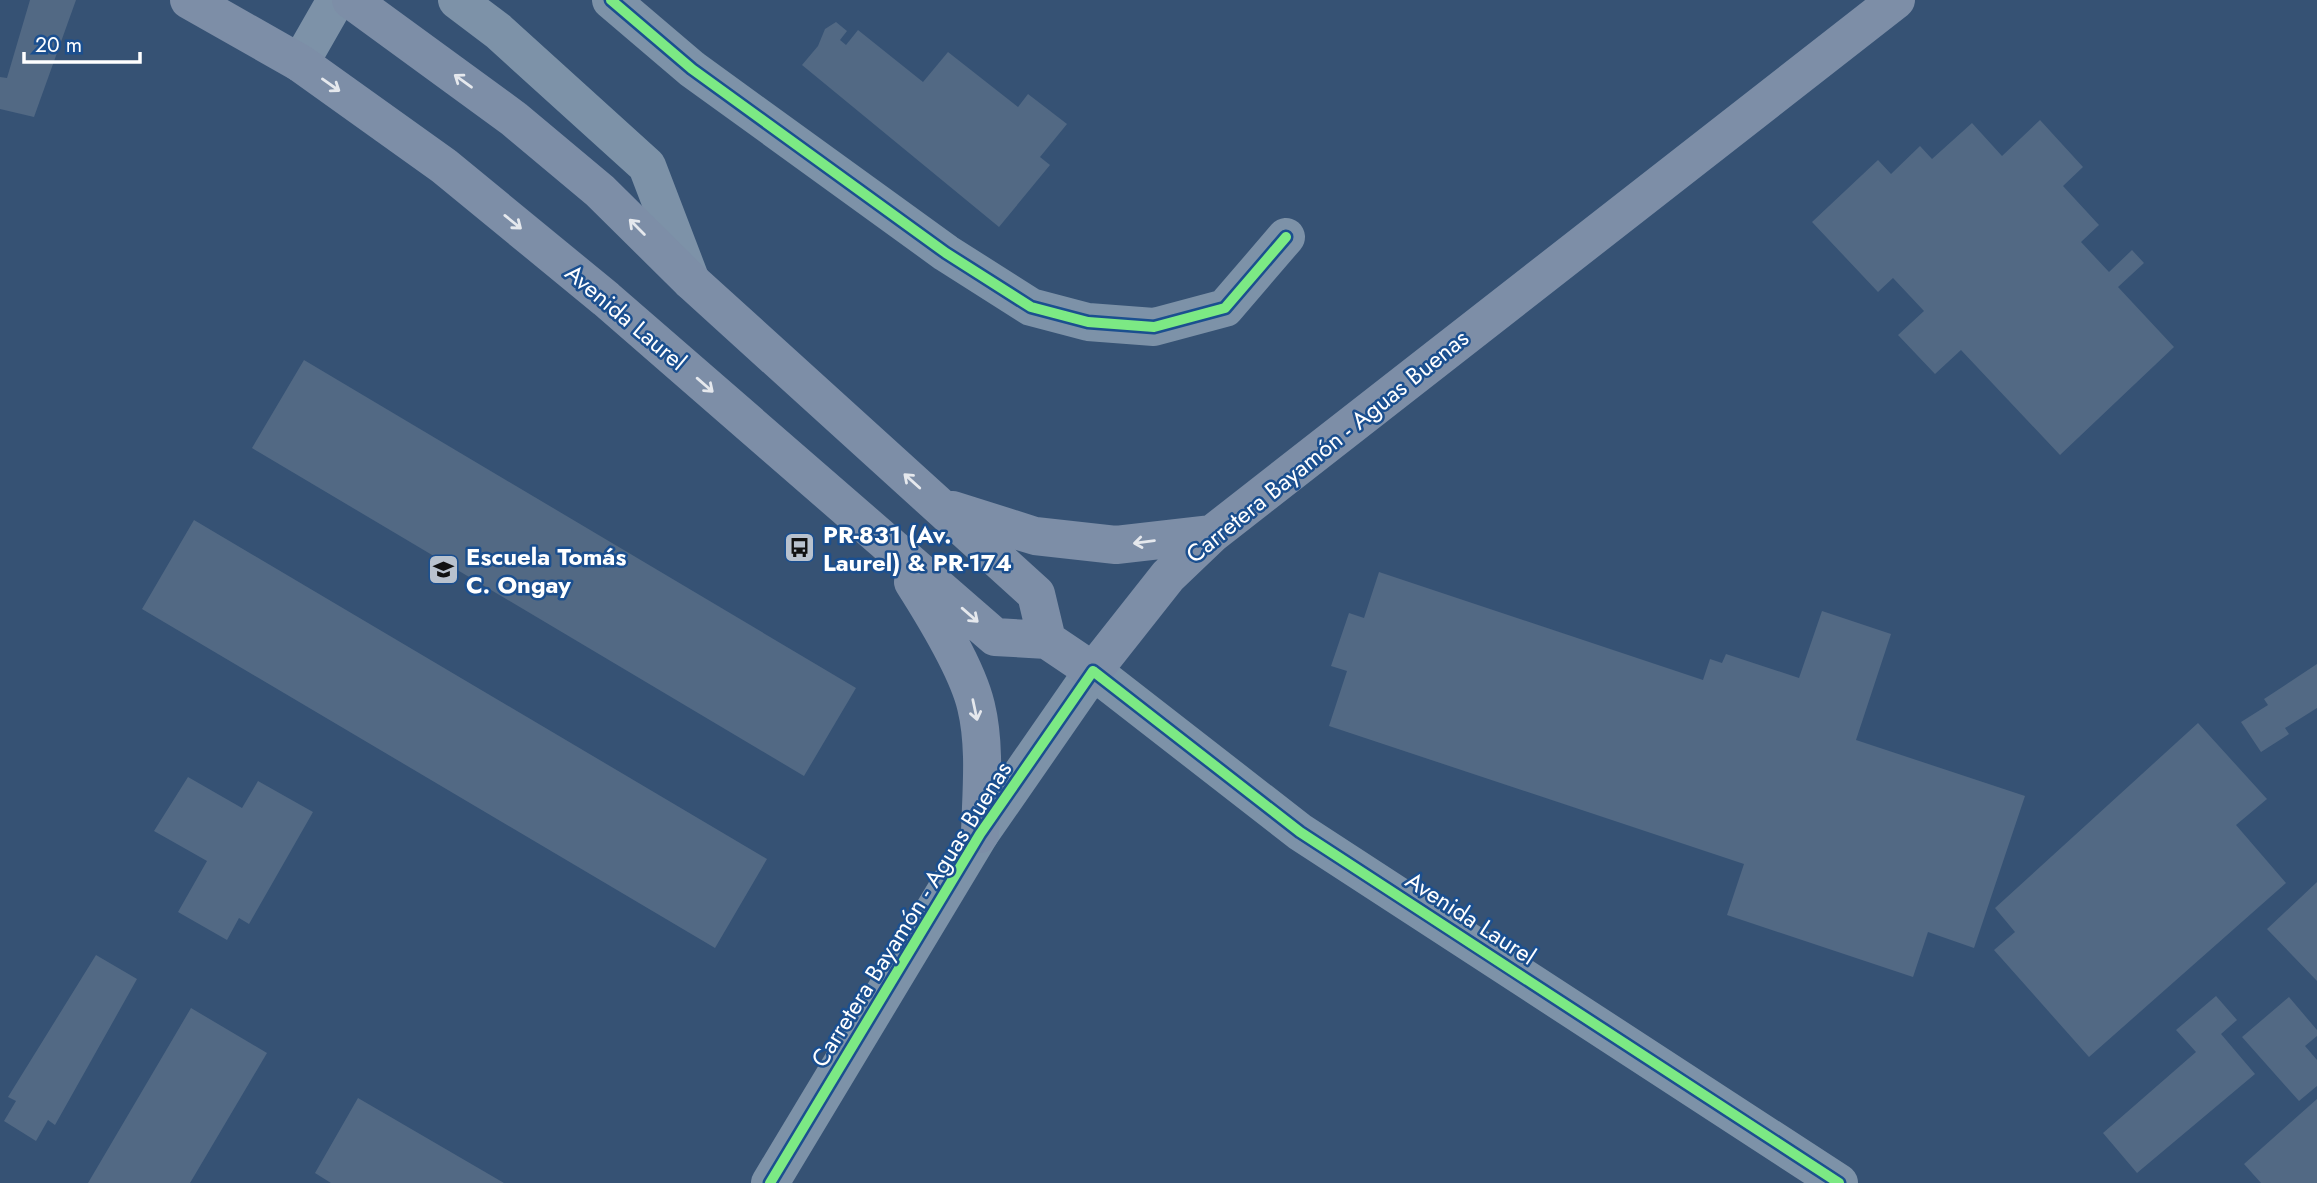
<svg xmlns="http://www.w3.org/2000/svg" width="2317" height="1183" viewBox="0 0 2317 1183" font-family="Jost,sans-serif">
	<rect width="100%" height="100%" fill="#365274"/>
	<path fill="#526984" d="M30,0h46l-42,117 -34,-8v-32l7,1z
		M836,22l11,9 -7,9 6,5 12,-15 65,52 25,-30 70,55 10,-13 39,30 -27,33 10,8 -51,62 -197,-162 16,-19 7,-17z
		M2040,120l43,47 -20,19 36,39 -18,17 28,30 23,-22 12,13 -26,24 56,60 -114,108 -99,-105 -26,24 -37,-39 26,-24 -31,-33 -15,14 -66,-70 66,-62 13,14 29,-28 12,13 40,-36 30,33z
		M304,360l552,328 -52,88 -552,-328z
		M194,520l573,339 -52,89 -573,-339z
		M1379,572l324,108 7,-21 12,4 4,-9 73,24 23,-67 69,23 -35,106 169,56 -51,152 -46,-16 -15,45 -186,-62 17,-51 -415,-138 18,-55 -16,-5 18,-53 15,5z
		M2317,664v44l-32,20 4,6 -28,18 -20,-30 27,-17 -4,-6z
		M2198,723l69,76 -31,26 50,58 -197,174 -95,-107 21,-18 -20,-24z
		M188,777l54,31 16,-27 55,31 -64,112 -10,-6 -12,22 -49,-28 29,-51 -53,-30z
		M2317,882v99l-50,-52z
		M96,955l41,24 -82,146 -7,-5 -12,21 -32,-20 12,-20 -8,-4z
		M2216,996l21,24 -16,14 34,40 -118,99 -34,-40 93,-81 -20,-22z
		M2289,997l28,33v6l-12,10 12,14v26l-18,15 -57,-64z
		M191,1008l76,45 -77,130h-102z
		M358,1098l146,85h-173l-16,-10z
		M2317,1099v84h-56l-17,-19z"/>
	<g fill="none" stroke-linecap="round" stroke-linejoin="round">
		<path stroke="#7d92a8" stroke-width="38" d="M457,0l41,31 149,135 44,115
			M611,0l81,69 254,184 85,54 57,15 66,5 71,-19 61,-71
			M300,63l36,-63
			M770,1183l210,-349 113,-163 207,161 539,351"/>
		<path stroke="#7d8ea7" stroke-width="38" d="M189,0l111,63 144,103 162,133 389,338 52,3 46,31 75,-95 44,-42 684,-534
			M351,0l163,119 86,72 91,90 345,313 11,46
			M953,510l82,26 81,9 96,-11
			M913,582c21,33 54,86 63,124 10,41 5,87 4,128"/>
		<defs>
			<path id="cycleway" d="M611,0l81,69 254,184 85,54 57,15 66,5 71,-19 61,-71
				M770,1183l210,-349 113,-163 207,161 539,351"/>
		</defs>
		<use href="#cycleway" stroke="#1b4f8f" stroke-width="15"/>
		<use href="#cycleway" stroke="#7ce984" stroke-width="10"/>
	</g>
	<defs><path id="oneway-shaft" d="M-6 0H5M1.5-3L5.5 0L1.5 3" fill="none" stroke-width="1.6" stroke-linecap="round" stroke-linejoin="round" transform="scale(1.75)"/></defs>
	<g stroke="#e5e8ed">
		<use href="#oneway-shaft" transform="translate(463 81) rotate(-144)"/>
		<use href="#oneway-shaft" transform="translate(331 85) rotate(35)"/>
		<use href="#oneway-shaft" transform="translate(513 222) rotate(39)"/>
		<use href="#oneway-shaft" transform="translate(637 227) rotate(-135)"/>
		<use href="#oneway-shaft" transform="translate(705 385) rotate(41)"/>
		<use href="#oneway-shaft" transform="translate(912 481) rotate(-138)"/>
		<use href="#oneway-shaft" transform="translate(1144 542) rotate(173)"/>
		<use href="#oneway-shaft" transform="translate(970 615) rotate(41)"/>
		<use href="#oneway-shaft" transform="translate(975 710) rotate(78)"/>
	</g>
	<defs>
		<symbol id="bus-square" viewBox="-11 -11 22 22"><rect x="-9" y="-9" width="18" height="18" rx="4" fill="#b9c2ce" stroke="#1b4f8f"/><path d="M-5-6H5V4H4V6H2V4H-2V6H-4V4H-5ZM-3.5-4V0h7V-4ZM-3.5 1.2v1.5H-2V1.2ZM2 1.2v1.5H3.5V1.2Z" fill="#111"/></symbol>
		<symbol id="school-square" viewBox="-11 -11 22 22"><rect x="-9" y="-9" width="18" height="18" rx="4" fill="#b9c2ce" stroke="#1b4f8f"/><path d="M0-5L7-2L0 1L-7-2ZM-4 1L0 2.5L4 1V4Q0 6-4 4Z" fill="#111"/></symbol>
	</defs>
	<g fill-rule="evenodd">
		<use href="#bus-square" x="782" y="530" width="35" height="35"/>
		<use href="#school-square" x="426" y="552" width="35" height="35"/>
	</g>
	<g text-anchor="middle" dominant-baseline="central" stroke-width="5" stroke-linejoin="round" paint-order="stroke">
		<g font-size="24" fill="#fff" stroke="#1b4f8f">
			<text transform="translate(626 317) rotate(40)">Avenida Laurel</text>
			<text transform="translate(1327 446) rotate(-39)">Carretera Bayamón - Aguas Buenas</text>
			<text transform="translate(911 914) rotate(-58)">Carretera Bayamón - Aguas Buenas</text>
			<text transform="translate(1471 918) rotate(33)">Avenida Laurel</text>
		</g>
		<g font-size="24" font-weight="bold" fill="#fff" stroke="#1b4f8f" text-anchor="start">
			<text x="823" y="534">PR-831 (Av.<tspan x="823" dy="28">Laurel) &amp; PR-174</tspan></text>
			<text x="466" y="556">Escuela Tomás<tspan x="466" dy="28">C. Ongay</tspan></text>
		</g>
	</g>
	<path d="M24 52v10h116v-10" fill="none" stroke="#ffffff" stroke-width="3.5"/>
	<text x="35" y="52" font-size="21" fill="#ffffff" stroke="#1b4f8f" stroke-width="5" paint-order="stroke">20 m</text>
</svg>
